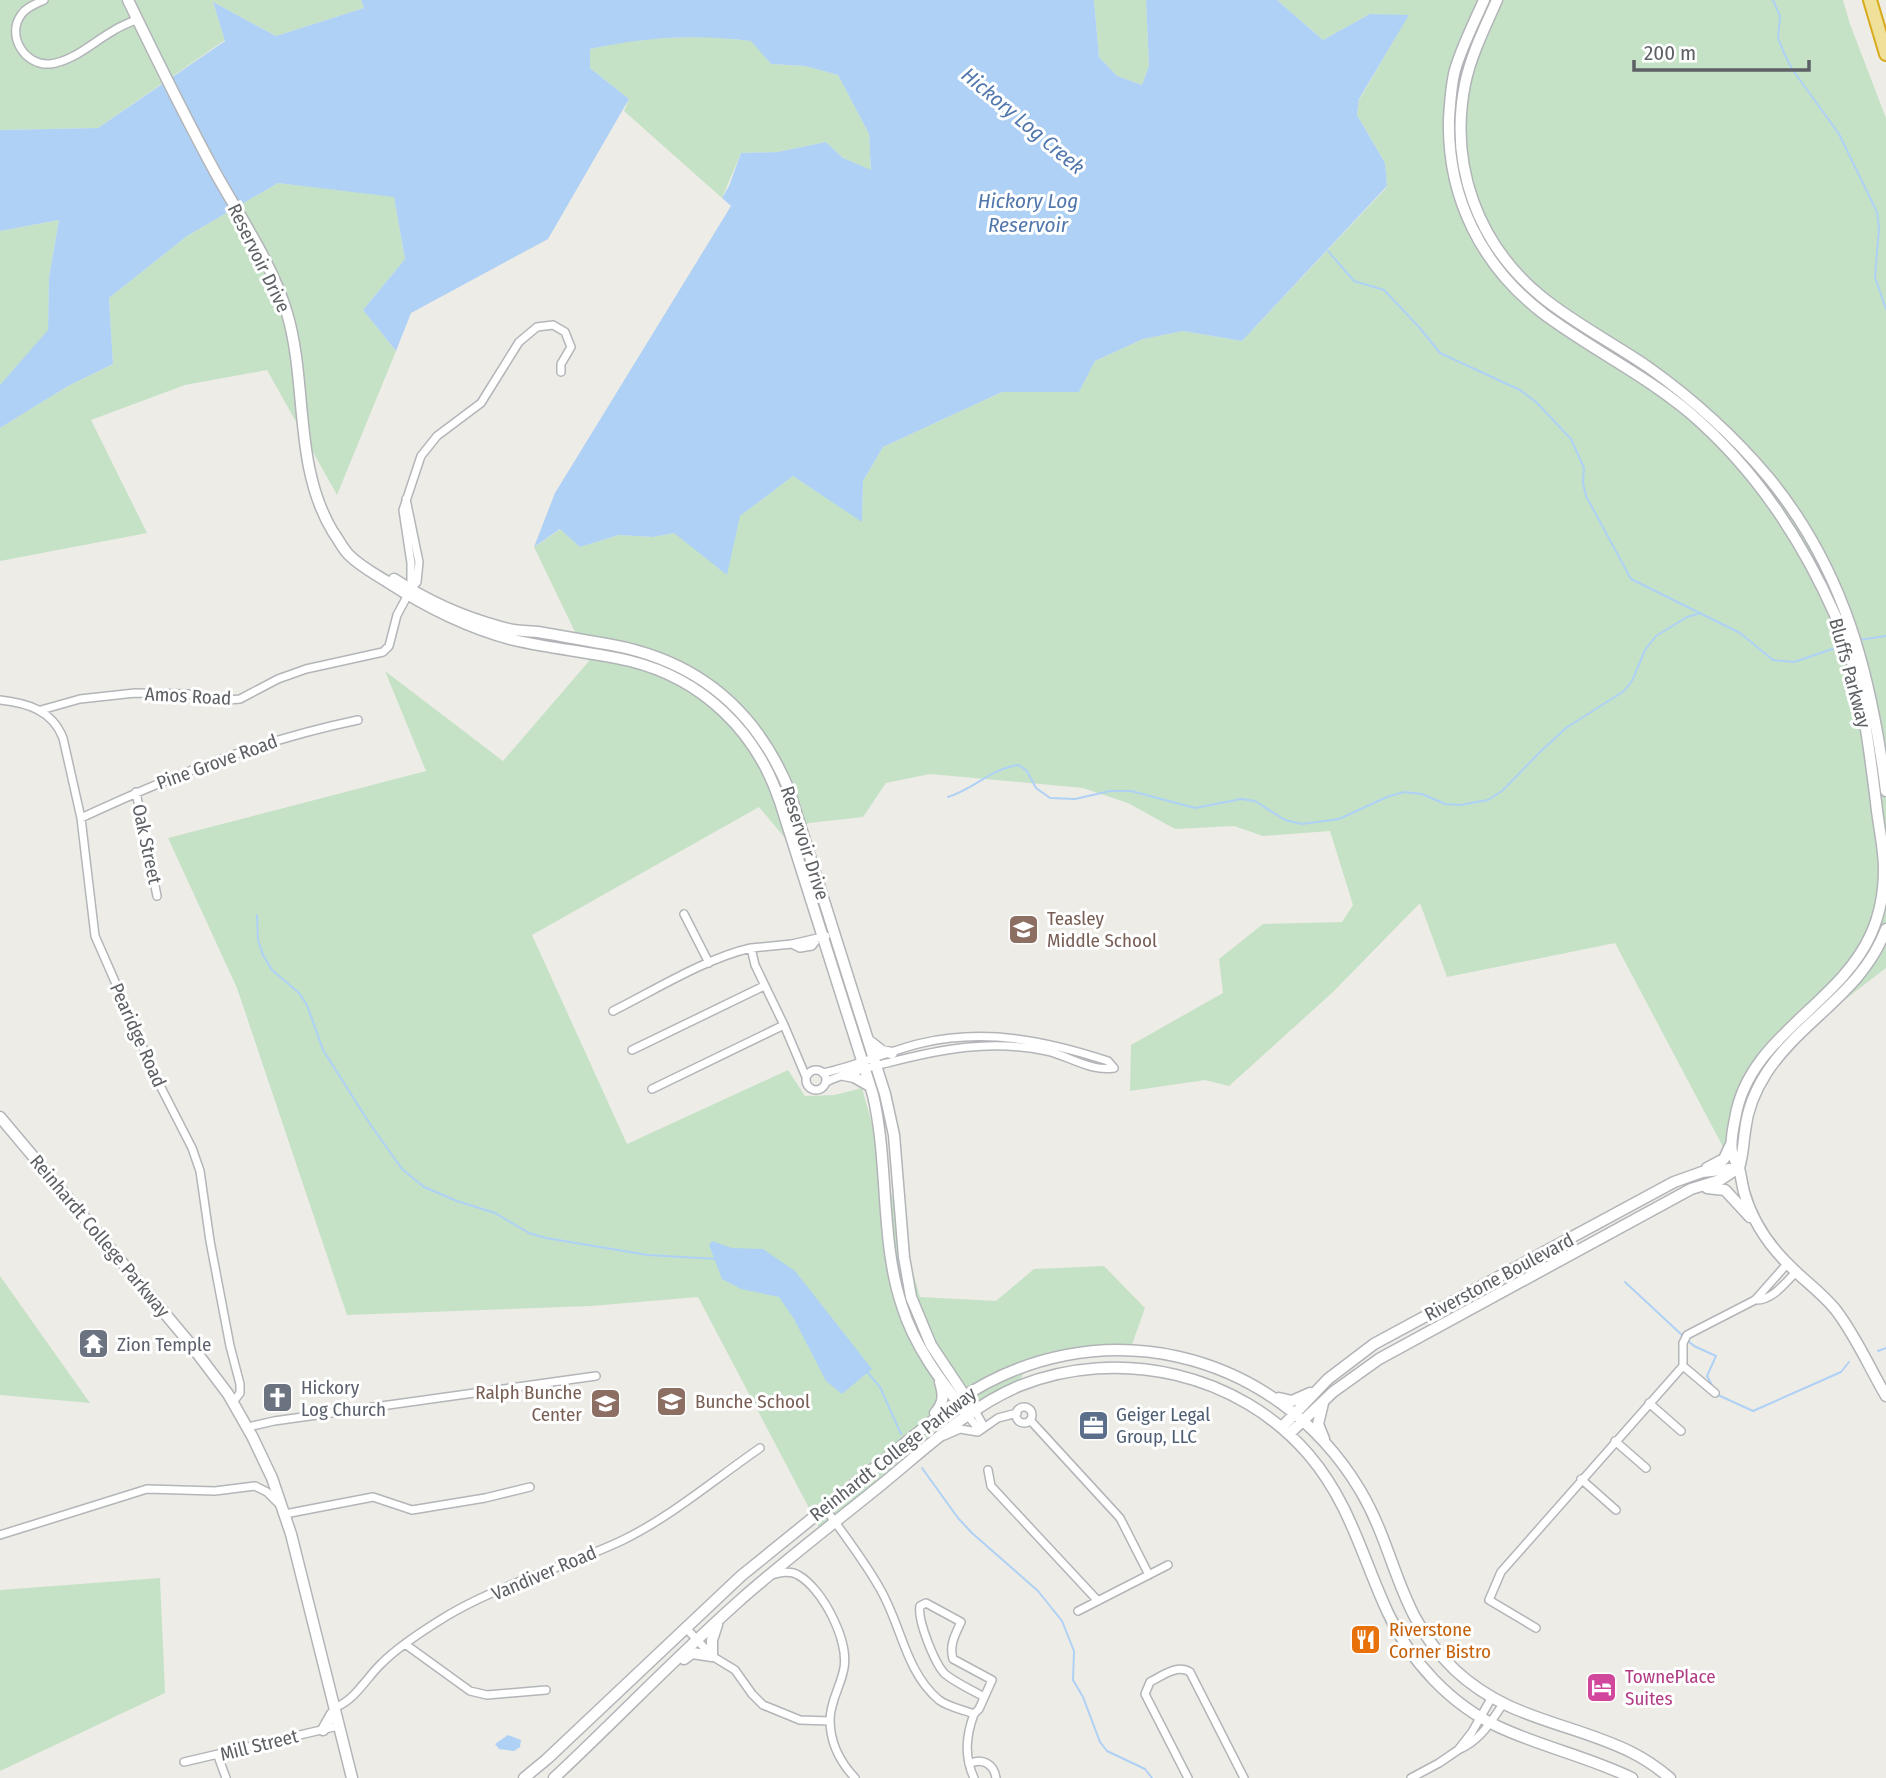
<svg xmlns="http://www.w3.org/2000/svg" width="1886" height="1778" viewBox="0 0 1886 1778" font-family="'Fira Sans Condensed',sans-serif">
	<rect width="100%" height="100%" fill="#eeece6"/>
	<path fill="#c5e2c7" d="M0,0h361l3,8 -88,28 -63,-34 12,38 -127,88 -98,2z
		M1094,0h52l3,66 -7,19 -25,-9 -18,-19z
		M1277,0h566l7,24 36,94v850l-43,33 -52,31 -37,42 -15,31 -10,58 -7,-18 -107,-202 -168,34 -27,-74 -87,89 -104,94 -24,-6 -75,11 1,-46 92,-52 -4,-34 44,-35 79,-2 11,-17 -23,-74 -67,5 -29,-10 -59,3 -47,-26 -45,-15 -153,-14 -44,9 -23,34 -54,6 -24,15 -26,-31 -227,128 95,209 161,-74 17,26 30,-1 27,-7 58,209 76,4 38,-32 70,-3 41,42 -15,42 -102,14 -7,14 -85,52 -116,99 -122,-232 -107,9 -244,9 -110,-327 -69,-150 258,-67 -41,-100 118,90 86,-100 -55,-114 27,-18 19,18 39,-12 34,2 21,-4 66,-17 53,-40 69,45 1,-40 20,-34 119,-55h77l16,-31 48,-22 40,-8 59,10 145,-154 -2,-24 -28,-48 2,-15 49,-84 -38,-2 -47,26z
		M706,36l46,5 19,23 34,2 33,9 31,59 2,37 -28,-13 -17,-16 -49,10 -36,1 -19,45 -98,-87 5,-12 -39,-31v-19l41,-9z
		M278,183l116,13 11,63 -42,51 33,41 -59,144 -70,-125 -82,15 -94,35 56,113 -147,28v-133l68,-42 45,-22 -4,-66 78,-62z
		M59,220l-10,57 -1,54 -48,54v-154z
		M0,1276l90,127 -90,-8z
		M160,1578l5,115 -165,78v-181z"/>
	<path fill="#afd1f5" d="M361,0h733l5,57 18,19 25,9 7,-19 -3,-66h131l46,40 47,-26 39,1 -50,84 -2,16 28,48 2,23 -145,155 -59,-10 -40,8 -48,22 -16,31h-77l-119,55 -20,34 -1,41 -69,-46 -53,40 -13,59 -53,-42 -21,4 -34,-2 -39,12 -20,-18 -26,18 21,-54 176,-287 -9,-8 7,-12 12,-33 36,-1 49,-10 17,16 28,12 -2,-36 -31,-59 -33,-9 -34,-2 -20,-23c-57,-7 -105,-4 -161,8v19l39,31 -81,140 -137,74 -15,38 -33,-41 42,-51 -11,-62 -116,-14 -91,53 -78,62 4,66 -45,22 -68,42v-43l48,-55 1,-53 10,-57 -59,11v-101l98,-2 127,-87 -12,-39 63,34 88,-28z
		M712,1241l20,7 31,1 32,22 77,98 -30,25 -16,-13 -32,-62 -15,-22 -38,-8 -19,-10 -13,-34z
		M508,1735l13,5 -1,7 -6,4 -15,-2 -4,-5z"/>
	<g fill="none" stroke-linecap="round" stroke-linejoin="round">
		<path stroke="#afd1f5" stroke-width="2" d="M1773,0l7,16 -2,22 6,15 8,16 47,65 38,78 2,16 -4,49 11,32
			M1328,251l26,30 30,9 35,37 21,26 80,37 16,12 35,37 13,29 -1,15 3,13 45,83 109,54 33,27 21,2 47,-16
			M1859,640l27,-4
			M948,797c26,-8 44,-29 71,-32l8,6 9,17 14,10 25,1 35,-8h21l64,17 46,-9 14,2 30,19 17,4 37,-5 48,-22 17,-5 18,2 23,10 15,1 28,-5 14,-9 38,-39 26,-24 58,-37 8,-10 13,-31 11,-14 31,-19 14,-4
			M257,915l1,25 5,15 9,15 27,23 8,12 16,45 47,74 32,45 22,18 33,14 38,12 34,20 17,5 102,17 69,4
			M1625,1282l58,54
			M1687,1340l7,6 22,10 -9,20 6,11
			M1878,1351l8,-3
			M868,1373l12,14 21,47
			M1718,1395l35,16 88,-39 8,-10
			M922,1468l36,50 14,15 66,58 24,30 12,30 -1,29 10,17 17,45 7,9 38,18 7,9"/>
		<defs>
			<path id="street" d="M44,0c-8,4 -18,7 -23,15 -15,21 4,51 29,49 24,-3 43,-22 63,-33 7,-5 16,-8 25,-12
				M411,589v-26l-8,-53 18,-54 16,-20 44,-33 38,-61 18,-15 16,-2 12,7 6,15 -10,17v8
				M0,700c27,3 52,10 63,38l18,80 14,118 43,98 10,28 44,86 8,23 10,70 20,105 10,38v9l-7,9
				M41,710l39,-11 55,-6 54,1 28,7 23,-2 38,-20 28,-10 77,-17 6,-6 8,-31 14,-26 6,-7 2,-20 -13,-63
				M136,792l21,104
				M81,818c93,-43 176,-77 277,-98
				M684,914l25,49
				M792,944l8,4 12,-2 6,-8
				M613,1011c42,-21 93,-53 138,-63
				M784,1025l22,52
				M632,1050l132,-64
				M806 1080a10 10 0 1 1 20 0a10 10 0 1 1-20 0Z
				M823,1073c34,-7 65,-22 99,-30 64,-15 125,-2 186,18l6,7
				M826,1082c19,-9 41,-14 61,-19 54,-14 105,-24 160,-12 22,5 44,21 67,17
				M652,1089l132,-64 -29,-60 -4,-17 41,-4 34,-8
				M1755,1300c17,1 30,-17 41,-28
				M1683,1366l32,27
				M1649,1403l32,28
				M1016 1415a8 8 0 1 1 16 0a8 8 0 1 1-16 0Z
				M968,1416l8,10 6,2v-5l-7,-12
				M1030,1420l90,98 29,57
				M248,1427l26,-6 322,-45
				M944,1436l16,-7 18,3 20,-14 19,-5
				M1615,1441l31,27
				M988,1470l3,16 107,115
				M1581,1479l35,31
				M824,1507c19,26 39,52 55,80 22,36 26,85 60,113 9,7 25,10 35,14l5,-5 13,-29 -39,-21c-4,-14 2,-24 8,-37l-35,-19 -6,3c-3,14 15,58 25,68 11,9 27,16 39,23
				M285,1514l88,-17 39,13 73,-12 45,-11
				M0,1535l147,-46 68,2 40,-5 12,6 15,15
				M771,1575c8,-2 19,-5 27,0 24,13 51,65 46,93 -3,18 -14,33 -14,52 0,23 10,42 25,58
				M1078,1611l90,-46
				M685,1627l27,29 23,14 17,24 11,11 37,15 30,1
				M1536,1628l-47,-28 12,-28 182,-206v-23l4,-8 68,-35 32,-36
				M405,1644l65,47 17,4 59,-5
				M1492,1697l-20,35 -14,18c22,-9 32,-27 45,-46
				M336,1707c19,-7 31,-30 46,-44 16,-16 36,-29 55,-41 57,-37 125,-53 186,-82 49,-24 92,-61 137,-92
				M218,1756l8,22
				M184,1762l150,-35
				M969,1764c13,-7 25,0 27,14
				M974,1778c-10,-22 -8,-42 0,-64
				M1188,1778l-43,-84 5,-12c12,-6 27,-18 40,-10l54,106
				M1411,1778l28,-15 19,-13"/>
			<path id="secondary" d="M128,0c28,58 56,115 87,172 25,45 57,91 72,141 21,71 6,153 46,219 6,8 9,16 16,23 11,11 24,18 37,26 40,26 81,47 128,59 38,9 78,12 116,21 73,18 127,71 150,141l93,293c16,69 7,146 29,211 13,42 40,76 66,110
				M1484,0c-10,23 -22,46 -29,70 -4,15 -5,33 -6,49 -2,79 33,148 95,195 47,35 101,61 146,99 64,55 111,125 145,202 26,58 33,125 41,187 2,22 8,45 8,67 0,21 -4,45 -13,65 -32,72 -123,102 -136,185 -2,10 -5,23 -3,33 1,6 5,11 7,16 2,8 3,16 5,24 8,28 23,51 43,71 15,16 34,29 48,46 21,27 34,58 51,87
				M1497,0c-12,27 -26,55 -32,84 -16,81 12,160 77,213 32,26 71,46 106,70 45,32 85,68 121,111 76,93 102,197 117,313
				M394,579c32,21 69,38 107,48 12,4 24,4 37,5 25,4 49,9 74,13 86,16 144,65 177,145l96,304 9,41 10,122 7,40 20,48 44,66
				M868,1040l14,11 10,2
				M844,1075l10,2 16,9
				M0,1117l188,224 40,53 24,42 20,42 19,56 61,244
				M1707,1168l17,-9 6,-13
				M1739,1168c4,-13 4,-24 6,-37 2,-20 11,-42 22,-59 36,-54 95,-79 119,-143
				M1707,1188l18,2 25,27
				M1279,1398l13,3 18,-8
				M1323,1403l-5,21 6,15
				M935,1413c9,-10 9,-18 5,-31
				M1282,1427l46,-48 46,-35 300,-162 28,-10 37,-4
				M1289,1434l44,-42 46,-33 312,-170 29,-9 18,-12
				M684,1659l8,-6 20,3v-16l5,-15
				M323,1730l9,-16
				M524,1778l23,-19 194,-183 216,-175c137,-94 317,-54 403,89 38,64 36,124 95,180 53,50 115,52 176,82 14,7 27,16 39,26
				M554,1778c62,-58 121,-120 184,-176 46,-41 95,-78 143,-117 43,-35 86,-77 138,-99 100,-40 220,-13 290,69 41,48 53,102 79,158 22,48 63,92 111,114 43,20 90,30 133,51"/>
			<path id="highway" d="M1870,0l16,54"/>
		</defs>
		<use href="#street" stroke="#b3b5b9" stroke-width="10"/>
		<use href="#secondary" stroke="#b2b4b8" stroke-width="13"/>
		<use href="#highway" stroke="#d7aa1c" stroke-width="16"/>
		<use href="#street" stroke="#fff" stroke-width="7"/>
		<use href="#secondary" stroke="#fff" stroke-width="10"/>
		<use href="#highway" stroke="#f0e19a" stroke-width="12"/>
	</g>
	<defs>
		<symbol id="school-square" viewBox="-11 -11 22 22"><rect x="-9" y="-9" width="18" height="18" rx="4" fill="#8d6e63" stroke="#fff"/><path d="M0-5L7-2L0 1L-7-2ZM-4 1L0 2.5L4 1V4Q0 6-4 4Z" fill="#fff"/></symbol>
		<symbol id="temple-square" viewBox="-11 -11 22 22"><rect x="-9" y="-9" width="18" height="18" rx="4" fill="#6b7280" stroke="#fff"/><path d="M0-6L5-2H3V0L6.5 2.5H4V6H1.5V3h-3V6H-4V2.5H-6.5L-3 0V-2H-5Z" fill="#fff"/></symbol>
		<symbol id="church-square" viewBox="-11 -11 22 22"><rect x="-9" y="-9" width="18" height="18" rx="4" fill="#6b7280" stroke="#fff"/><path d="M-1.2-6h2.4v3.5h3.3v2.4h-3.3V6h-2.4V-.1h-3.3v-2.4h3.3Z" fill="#fff"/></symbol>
		<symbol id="office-square" viewBox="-11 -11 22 22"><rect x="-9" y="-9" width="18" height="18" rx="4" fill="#5c6f8a" stroke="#fff"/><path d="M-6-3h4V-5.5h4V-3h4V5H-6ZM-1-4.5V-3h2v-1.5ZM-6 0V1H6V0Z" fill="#fff"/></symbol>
		<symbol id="restaurant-square" viewBox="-11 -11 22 22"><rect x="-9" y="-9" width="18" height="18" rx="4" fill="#e8710a" stroke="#fff"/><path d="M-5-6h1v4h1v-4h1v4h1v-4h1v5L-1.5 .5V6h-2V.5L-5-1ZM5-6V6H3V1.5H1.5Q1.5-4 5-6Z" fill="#fff"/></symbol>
		<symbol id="hotel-square" viewBox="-11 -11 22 22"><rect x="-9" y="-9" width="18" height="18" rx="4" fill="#d1479c" stroke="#fff"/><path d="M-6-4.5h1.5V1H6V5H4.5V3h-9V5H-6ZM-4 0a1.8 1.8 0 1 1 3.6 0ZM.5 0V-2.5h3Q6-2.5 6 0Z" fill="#fff"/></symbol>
	</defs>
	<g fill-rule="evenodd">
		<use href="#school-square" x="1006" y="912" width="35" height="35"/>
		<use href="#temple-square" x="76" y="1326" width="35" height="35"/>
		<use href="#church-square" x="260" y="1380" width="35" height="35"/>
		<use href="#school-square" x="654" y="1384" width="35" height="35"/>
		<use href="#school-square" x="588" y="1386" width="35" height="35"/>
		<use href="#office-square" x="1076" y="1408" width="35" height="35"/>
		<use href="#restaurant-square" x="1348" y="1622" width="35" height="35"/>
		<use href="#hotel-square" x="1584" y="1670" width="35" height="35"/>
	</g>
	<g text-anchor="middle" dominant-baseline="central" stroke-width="6" stroke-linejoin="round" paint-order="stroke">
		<g font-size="19" fill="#5d6064" stroke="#fff">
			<text transform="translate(259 258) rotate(64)">Reservoir Drive</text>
			<text transform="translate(1850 673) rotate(75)">Bluffs Parkway</text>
			<text transform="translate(188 696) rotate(3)">Amos Road</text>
			<text transform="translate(217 762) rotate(-20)">Pine Grove Road</text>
			<text transform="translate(805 843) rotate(72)">Reservoir Drive</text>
			<text transform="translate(147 844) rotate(78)">Oak Street</text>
			<text transform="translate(138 1035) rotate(66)">Pearidge Road</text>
			<text transform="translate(100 1236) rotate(50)">Reinhardt College Parkway</text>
			<text transform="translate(1499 1277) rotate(-28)">Riverstone Boulevard</text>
			<text transform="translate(893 1454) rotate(-38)">Reinhardt College Parkway</text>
			<text transform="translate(544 1573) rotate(-23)">Vandiver Road</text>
			<text transform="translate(259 1745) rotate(-14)">Mill Street</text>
		</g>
		<g font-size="19" fill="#785e54" stroke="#fff" text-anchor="start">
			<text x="1047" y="918">Teasley<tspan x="1047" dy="22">Middle School</tspan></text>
			<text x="582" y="1392" text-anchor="end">Ralph Bunche<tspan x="582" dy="22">Center</tspan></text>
			<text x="695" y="1401">Bunche School</text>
		</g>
		<g font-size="19" fill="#5b616d" stroke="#fff" text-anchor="start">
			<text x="117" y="1344">Zion Temple</text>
			<text x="301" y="1387">Hickory<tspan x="301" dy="22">Log Church</tspan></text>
		</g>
		<g font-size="19" fill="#4e5e75" stroke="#fff" text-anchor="start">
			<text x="1116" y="1414">Geiger Legal<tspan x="1116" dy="22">Group, LLC</tspan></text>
		</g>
		<g font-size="19" fill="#c56008" stroke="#fff" text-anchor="start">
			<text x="1389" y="1629">Riverstone<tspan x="1389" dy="22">Corner Bistro</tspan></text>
		</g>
		<g font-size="19" fill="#b23c85" stroke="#fff" text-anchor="start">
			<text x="1625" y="1676">TownePlace<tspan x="1625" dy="22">Suites</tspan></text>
		</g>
		<g font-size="21" font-style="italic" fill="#5177ad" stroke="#fff">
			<text transform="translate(1023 121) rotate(40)">Hickory Log Creek</text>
			<text x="1028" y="201">Hickory Log<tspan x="1028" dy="24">Reservoir</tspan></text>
		</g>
	</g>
	<path d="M1634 60v10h175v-10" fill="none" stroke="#5d6064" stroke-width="3.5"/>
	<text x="1644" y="60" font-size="21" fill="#5d6064" stroke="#ffffff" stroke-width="5" paint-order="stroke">200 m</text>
</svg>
